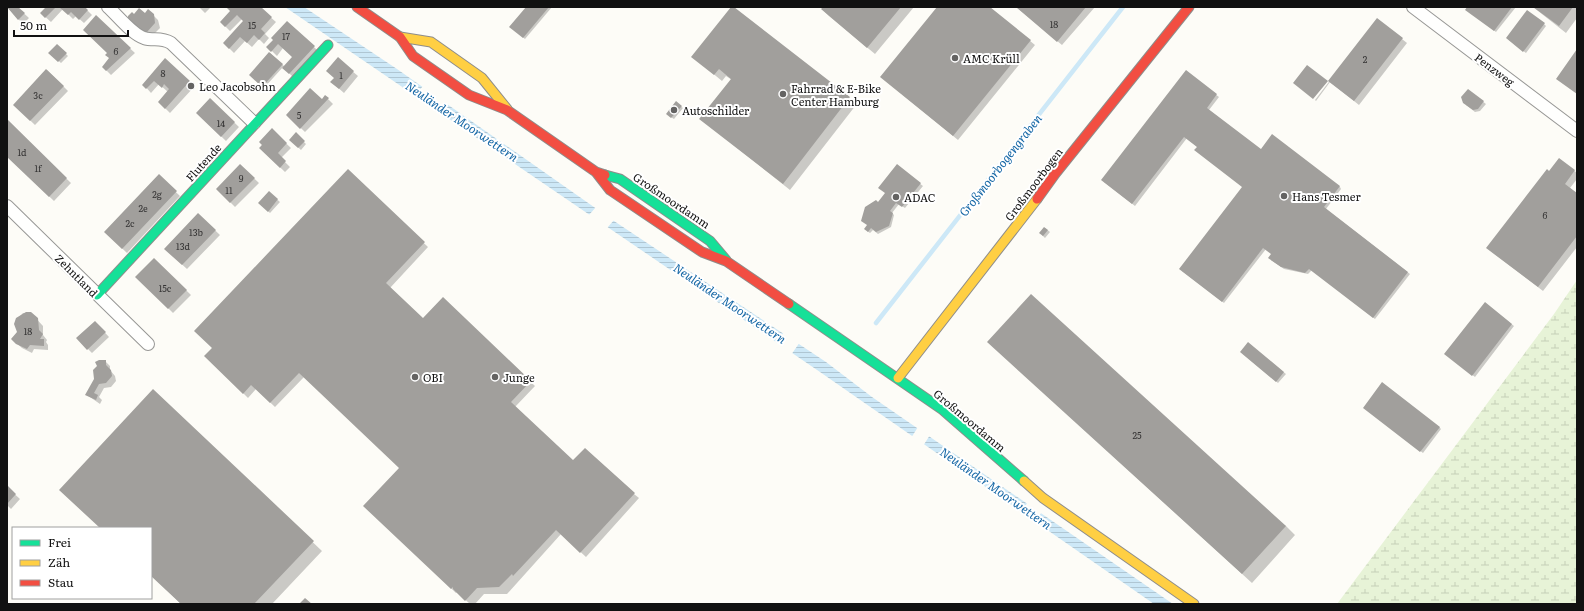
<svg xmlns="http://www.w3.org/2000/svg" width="1584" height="611" viewBox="0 0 1584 611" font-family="Literata,serif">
	<defs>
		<pattern id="wetland-marsh" width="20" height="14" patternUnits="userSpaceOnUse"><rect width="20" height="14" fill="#e7f3d7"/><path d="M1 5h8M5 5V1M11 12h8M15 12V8" fill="none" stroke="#c5cfb8"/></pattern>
		<pattern id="water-rules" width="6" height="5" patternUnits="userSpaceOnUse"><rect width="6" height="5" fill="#cde8f7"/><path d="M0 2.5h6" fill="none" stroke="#afc6d3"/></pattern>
	</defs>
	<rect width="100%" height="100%" fill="#fdfcf7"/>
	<path fill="url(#wetland-marsh)" d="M1577,280v324h-240l217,-290z"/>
	<path fill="url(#water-rules)" d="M285,7h19l93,62 214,150 215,143 46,35 301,207h-19l-334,-232z"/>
	<path fill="#fdfcf7" d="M424,85l22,16 -9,11 -23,-16z
		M597,206l18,13 -8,9 -19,-12z
		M784,332l16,10 -9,13 -15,-11z
		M918,427l12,8 -7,11 -12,-8z
		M1028,502l14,10 -9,11 -14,-9z"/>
	<path fill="#0003" d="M7,7h10l12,11 -6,6z
		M46,7h38l8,8 -8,8 -8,-7 -3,3 -10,-10 -12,13 -10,-9z
		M199,7h12l-6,6z
		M228,7h31l17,15 -11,12 4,4 -5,6 -5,-5 -7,8 -7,-6 -11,12 -10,-10 20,-22 -2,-2 -12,12 -9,-9 10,-11z
		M527,7h25l-27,32 -12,-10z
		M732,7l124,98 -66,85 -89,-71 31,-39 -6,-4 -4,5 -29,-24z
		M824,7h90l-39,47 -46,-38 -7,-7z
		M938,7h51l46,38 -77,95 -72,-59z
		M1016,7h79l-33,38z
		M1468,7h48l-20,25 -27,-21z
		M1533,7h44v11l-11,15z
		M148,10l10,10 2,8 -8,8h-5l-13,-21 11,-1z
		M96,17l39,36 -24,22 -8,-8 7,-9z
		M1377,19l30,24 -48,62 -29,-23 -14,19 -1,-1z
		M1544,24l2,2 -20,27 -17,-13z
		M274,40l40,7 4,4 -24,27 -11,-11 -19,21 -14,-13 20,-22 15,14 9,-9 -11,-10 -6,8 -9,-9z
		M57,45l11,11 -7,7 -11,-10z
		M165,59l29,28 -24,26 -11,-11 9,-10 -9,-8 -8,9 -7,-8z
		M338,59l20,17 -14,17 -8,-7 -1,-8z
		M47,70l21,21 -33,34 -21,-20z
		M1186,72l33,25 -10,13 52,40 11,-15 68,52 1,2 -15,20 84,65 -35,45 -63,-49 -4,4 -24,-5 -13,-9 1,-6 -6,-5 -42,54 -42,-32 62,-84 -57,-49 -52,68 -31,-24z
		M1468,90l18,14 -6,7 -5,1 -9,-7z
		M325,96l8,8 -28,28 -18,-17 35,-15z
		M210,99l29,28 -13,14 -29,-28z
		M676,103l7,5 -9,11 -5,-3z
		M7,121l64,62 -17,18 -47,-45z
		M272,130l19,18 -10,10 9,9 -5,5 -25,-24z
		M296,134l10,10 -5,6 -11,-10z
		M1559,159l18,14v6l-7,9 7,6v53l-34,44 -51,-39z
		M240,165l19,18 -24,24 -18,-18z
		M897,166l26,20 -18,22 -6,-4 -7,9 2,2 -3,12 -13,7 -5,-4 -3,3 -3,-2 12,-28 7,-9z
		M348,171l80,76 -38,41 33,31 20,-20 92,87 -20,21 58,55 61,32 5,4 -53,59 -25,-23 -54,60h-23l-9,10h-5l-13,-12 -1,1 -91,-87 36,-38 -97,-91 -29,30 -19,-18 -8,9 -42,-42z
		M159,176l21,20 -53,57 -22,-21z
		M269,192l11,10 -10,11 -10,-10z
		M198,214l22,21 -33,34 -22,-20z
		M1045,228l5,4 -5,6 -3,-3z
		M154,259l37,36 -18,18 -36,-36z
		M1485,303l29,23 -39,51 -27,-21z
		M23,313h8l12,13v9l4,5 -1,2 2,3v5l-14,-1 -2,4 -10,-5 -10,-9 6,-7 -1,-13z
		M95,322l14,15 -17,16 -15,-15z
		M988,342l298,184 9,9 -43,48z
		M1248,344l38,30 -8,9 -35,-29z
		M105,361l5,5v4l5,6 1,5 -5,6 -7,1 -5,9 3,3 -2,4 -13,-9z
		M153,390l169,161 -50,53h-91l-30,-29v-47h-50z
		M1366,409l73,18 2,2 -18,24z
		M7,487l13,12 -9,10 -4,-4z"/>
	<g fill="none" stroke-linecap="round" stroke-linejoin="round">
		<path stroke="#cde8f7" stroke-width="4.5" d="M876,323l247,-316"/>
	</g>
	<path fill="#a19f9c" d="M7,7h11l7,6 -7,7z
		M46,7h10l-11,11 -5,-5z
		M59,7h26l3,3 -9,10 -8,-8 -3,3z
		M226,7h35l11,10 -11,12 4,4 -6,7 -5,-5 -7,8 -7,-6 -11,12 -6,-6 20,-22 -6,-6 -12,12 -5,-5 10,-11z
		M526,7h23l-26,31 -14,-11z
		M731,7h3l116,90 -67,87 -84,-65 32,-40 -12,-10 -5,6 -23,-18z
		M823,7h78l-34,41 -46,-39z
		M937,7h53l41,33 -78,96 -73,-59z
		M1016,7h70l-29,35z
		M1467,7h45l-18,24 -29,-21z
		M1533,7h40l-14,19z
		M139,8l6,5 3,-4 6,5 1,9 -8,9h-5l-14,-12v-4l4,-4 2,2z
		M1527,10l18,13 -22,29 -17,-14z
		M96,15l35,33 -25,23 -4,-4 7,-9 -4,-3 2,-2 -24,-23z
		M1377,18l26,20 -49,63 -26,-20 -15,18 -20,-16 14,-18 21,16z
		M287,21l28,25 -26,28 -7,-6 10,-11 -14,-13 -7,8 -5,-5 7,-7 -2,-2z
		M57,44l10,9 -9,9 -10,-9z
		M1577,49v45l-21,-15z
		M269,52l14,12 -21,23 -13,-12z
		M338,57l16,14 -15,18 -9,-7 4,-4 -8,-7z
		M165,58l25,23 -25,28 -7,-7 11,-13 -5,-5 -2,4 -8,-7 -8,8 -4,-4z
		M46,69l18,17 -34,35 -17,-16z
		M1186,70l31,24 -10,14 54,41 11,-15 68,52 -16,21 84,65 -35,46 -64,-49 -4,4 -24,-6 -13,-9 3,-4 -8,-6 -41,54 -43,-33 63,-82 -48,-37 3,-3 -13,-10 -52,67 -31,-24z
		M310,88l12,11 3,-4 4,3 -29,31 -14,-14z
		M1468,89l16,12 -6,8 -5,1 -10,-7 -2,-6z
		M210,98l25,24 -14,15 -25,-24z
		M676,101l6,5 -11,12 -5,-4z
		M7,119l60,59 -18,19 -42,-40z
		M272,128l15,15 -9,10 8,8 -6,7 -21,-20 3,-3 -3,-3z
		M296,132l9,9 -7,7 -9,-8z
		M1559,158l16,12 -10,14 12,9v43l-39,51 -52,-39 61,-79 2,2z
		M240,164l15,14 -25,25 -14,-14z
		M897,164l24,19 -19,24 -6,-4 -6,8 3,2 -4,13 -13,6 -5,-4 -3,4 -4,-3 3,-4 -6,-4 4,-14 11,-7 2,2 7,-9 -7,-5z
		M348,169l77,73 -39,41 37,35 20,-21 88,84 -20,21 62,58 12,-12 50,45 -55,60 -24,-23 -43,46 -1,-2 -13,13 -22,1 -12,13 -12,-12v-2l-2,2 -88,-83 36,-38 -100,-95 -29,30 -19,-18 -8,9 -39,-38 8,-8 -18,-17z
		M159,174l18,17 -55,58 -18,-17z
		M269,191l9,8 -10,13 -10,-9z
		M198,213l18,17 -34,35 -18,-16z
		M1044,227l4,3 -5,6 -4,-3z
		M154,258l33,32 -19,19 -33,-32z
		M1031,294l255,232 -44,48 -255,-232z
		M1485,302l27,22 -40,52 -28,-22z
		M26,312h5l7,6 1,12 4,4 -3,5h4v7l-14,-1 -3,4 -11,-5 -5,-5 6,-7 -3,-8 2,-6z
		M95,321l11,11 -19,18 -11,-12z
		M1248,342l36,30 -8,10 -36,-30z
		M99,360h7v5l5,5 1,6 -6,7 -7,1 -5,9 4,2 -2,5 -11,-5 9,-16 -1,-9 4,-4 -2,-4z
		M1382,382l58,45 -20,25 -57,-44z
		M153,389l161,152 -60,63h-73l-30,-28v-48h-51l-41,-38z
		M7,485l9,9 -9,10z
		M305,598l7,6h-13z"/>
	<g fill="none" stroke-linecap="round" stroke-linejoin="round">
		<defs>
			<path id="street" d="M108,7c9,8 25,28 36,31 9,3 17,-1 27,5l83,80
				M1413,7l164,124
				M7,206l141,138"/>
			<path id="fast" d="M605,175l15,4 90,62 16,19
				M97,295l231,-250
				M789,304l154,106 81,71"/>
			<path id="slow" d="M400,37l31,5 51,36 25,31
				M898,378l139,-179
				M1024,481l19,17 151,106"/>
			<path id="jam" d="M357,7l43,30 13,19 56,39 38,15 89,62 9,3
				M596,172l14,18 92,62 24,9 63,43
				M1037,199l18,-25 134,-167"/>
		</defs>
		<use href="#street" stroke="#979795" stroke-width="14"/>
		<use href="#fast" stroke="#8e8d8b" stroke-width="11"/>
		<use href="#slow" stroke="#8e8d8b" stroke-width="11"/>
		<use href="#jam" stroke="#8e8d8b" stroke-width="11"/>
		<use href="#street" stroke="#fffffe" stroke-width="12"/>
		<use href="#fast" stroke="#16e098" stroke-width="9"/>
		<use href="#slow" stroke="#ffcf43" stroke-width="9"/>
		<use href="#jam" stroke="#f24e42" stroke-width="9"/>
	</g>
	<g fill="#646362" stroke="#fff" stroke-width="1.5">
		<circle cx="955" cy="58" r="4"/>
		<circle cx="191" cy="86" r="4"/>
		<circle cx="783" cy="94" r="4"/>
		<circle cx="674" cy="110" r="4"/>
		<circle cx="1284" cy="196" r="4"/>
		<circle cx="896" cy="197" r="4"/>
		<circle cx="415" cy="377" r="4"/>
		<circle cx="495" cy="377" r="4"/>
	</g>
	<g text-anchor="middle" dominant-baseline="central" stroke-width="4" stroke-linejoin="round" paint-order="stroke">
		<g font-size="9" fill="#353434">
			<text x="1054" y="24">18</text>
			<text x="252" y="25">15</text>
			<text x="286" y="36">17</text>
			<text x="116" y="51">6</text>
			<text x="1365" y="59">2</text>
			<text x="163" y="73">8</text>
			<text x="341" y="75">1</text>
			<text x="38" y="95">3c</text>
			<text x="299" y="115">5</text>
			<text x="221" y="123">14</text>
			<text x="22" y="152">1d</text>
			<text x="38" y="168">1f</text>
			<text x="241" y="178">9</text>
			<text x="229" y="190">11</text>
			<text x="157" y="194">2g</text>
			<text x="143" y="208">2e</text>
			<text x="1545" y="215">6</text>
			<text x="130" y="223">2c</text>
			<text x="196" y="232">13b</text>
			<text x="183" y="246">13d</text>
			<text x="165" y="288">15c</text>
			<text x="28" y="331">18</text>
			<text x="1137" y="435">25</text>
		</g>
		<g font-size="11" fill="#111" stroke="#fff" text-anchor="start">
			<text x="963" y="58">AMC Krüll</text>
			<text x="199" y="86">Leo Jacobsohn</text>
			<text x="791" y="88">Fahrrad &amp; E-Bike<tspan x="791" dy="13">Center Hamburg</tspan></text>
			<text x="682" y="110">Autoschilder</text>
			<text x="1292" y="196">Hans Tesmer</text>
			<text x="904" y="197">ADAC</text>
			<text x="423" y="377">OBI</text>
			<text x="503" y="377">Junge</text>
		</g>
		<g font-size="11" fill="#111" stroke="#fff">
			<text transform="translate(1495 69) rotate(37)">Penzweg</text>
			<text transform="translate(203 162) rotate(-48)">Flutende</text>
			<text transform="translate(1033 184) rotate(-53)">Großmoorbogen</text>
			<text transform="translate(672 200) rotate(34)">Großmoordamm</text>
			<text transform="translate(77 275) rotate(45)">Zehntland</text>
			<text transform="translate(970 420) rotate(40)">Großmoordamm</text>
		</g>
		<g font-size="12" font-style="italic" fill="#1768a6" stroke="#fff">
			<text transform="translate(462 121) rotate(34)">Neuländer Moorwettern</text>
			<text transform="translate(1000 165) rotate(-52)">Großmoorbogengraben</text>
			<text transform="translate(730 303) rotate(34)">Neuländer Moorwettern</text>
			<text transform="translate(996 488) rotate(35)">Neuländer Moorwettern</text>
		</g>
	</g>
	<rect width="1584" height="611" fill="none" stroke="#111111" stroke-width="16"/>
	<rect x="12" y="527" width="140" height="72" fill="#ffffff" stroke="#a0a0a0"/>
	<rect x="20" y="540" width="20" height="6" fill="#16e098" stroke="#a0a0a0"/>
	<text x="48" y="547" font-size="12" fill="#111111">Frei</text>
	<rect x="20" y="560" width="20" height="6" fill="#ffcf43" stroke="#a0a0a0"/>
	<text x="48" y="567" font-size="12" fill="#111111">Zäh</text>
	<rect x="20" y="580" width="20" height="6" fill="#f24e42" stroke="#a0a0a0"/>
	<text x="48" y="587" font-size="12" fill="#111111">Stau</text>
	<path d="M14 30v6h114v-6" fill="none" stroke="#111111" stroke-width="2"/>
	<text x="20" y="30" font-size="12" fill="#111111" stroke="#ffffff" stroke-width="3" paint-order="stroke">50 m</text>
</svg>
